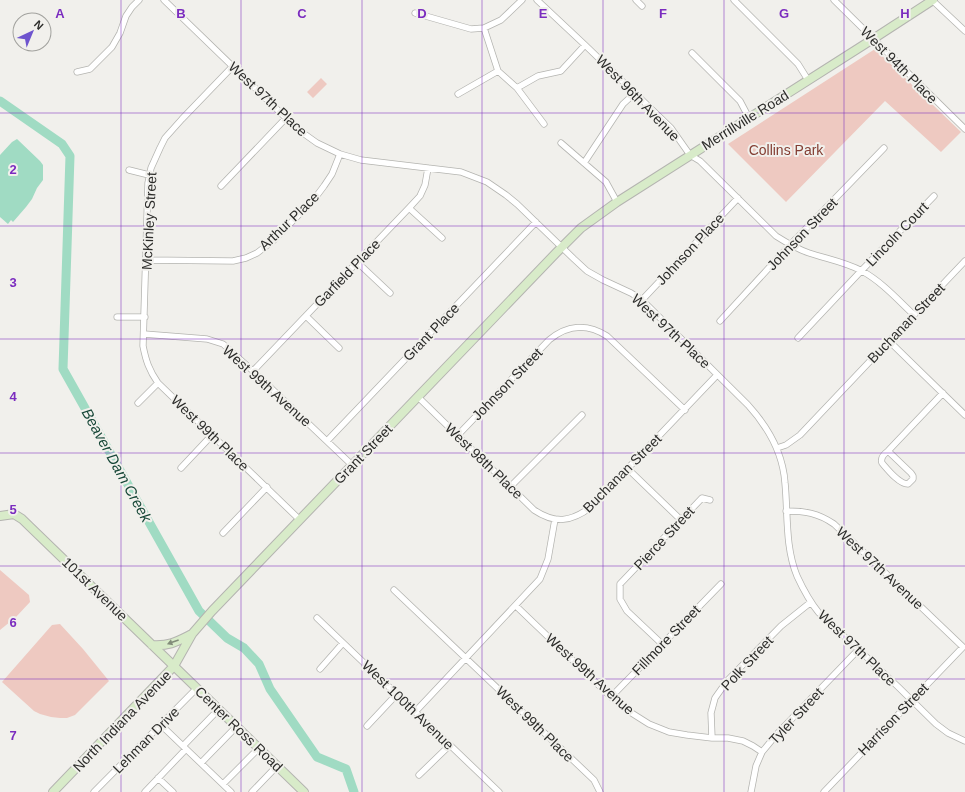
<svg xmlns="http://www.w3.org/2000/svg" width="965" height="792" viewBox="0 0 965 792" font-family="Helvetica,sans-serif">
	<rect width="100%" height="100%" fill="#f1f0ec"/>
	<path fill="#eec9c1" d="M875,49l86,83 -20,20 -56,-51 -99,101 -58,-58z
		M321,78l6,6 -14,14 -6,-6z
		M0,570l29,25 1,7 -14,15 -16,13z
		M60,624l23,25 26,32 -34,34 -8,3h-7l-9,-1 -11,-3 -6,-3 -32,-29 50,-57z"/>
	<path fill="#a0dbc3" d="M17,139l23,22 3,4v15l-6,8 -5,11 -6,8 -13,15 -2,-2 -3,4 -8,-7v-62l12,-13z"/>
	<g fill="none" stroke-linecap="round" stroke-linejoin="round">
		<path stroke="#a0dbc3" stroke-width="9" d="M0,101l62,43 8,12 -7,213 136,242 28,27 17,10 15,16 11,25 47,68 29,12 8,23"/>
		<defs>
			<path id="street" d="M164,0l122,118 10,10 21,15 23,11 21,6 100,12 26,10 19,13 11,9 57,55 13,12 16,9 28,13 11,7 106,105c20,22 35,49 37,78 3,31 0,64 12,93 6,13 13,26 22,37 12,13 28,25 40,37 26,24 52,49 77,74l12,9 17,8
				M537,0l48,45 86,83 19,27 10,6 76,75c11,7 21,13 33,17 18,6 36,9 53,18 20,11 35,28 52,44
				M636,0l6,6
				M734,0l64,64 10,16
				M834,0l131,129
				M932,0l33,31
				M415,13l56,16 13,-1 17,-8 21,-20
				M484,28l14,43 19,17 27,36
				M692,53l48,48 9,17
				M233,66l-51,53 -17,19 -5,10 -9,20 -3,15 -5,163c3,15 6,24 15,37l142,137
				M77,72l13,-3 22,-22 8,-14 6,-17 6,-9 7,-7
				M517,88l21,-12 23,-5 24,-26
				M458,94l40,-23
				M561,143l45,39 11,20
				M584,163l39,-59 12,-11
				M129,170l20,5
				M221,186l65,-68
				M409,208l33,30
				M146,260l87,1 13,-3 11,-5 17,-13 41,-42 9,-12 8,-12 8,-20
				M357,262l33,31
				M642,300l96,-102
				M306,316l33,32
				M117,317h28
				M720,321l70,-76 94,-97
				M144,334l63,5 16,5 30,27 99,94
				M798,338l63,-67 73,-75
				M889,341l76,74
				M253,371l156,-163 11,-12 5,-11 3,-17
				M418,397l116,113c21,14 37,12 57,-3l126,-132
				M138,403l20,-20
				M458,435l91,-95c18,-15 38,-17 58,-4l78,74
				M327,441l209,-219
				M777,448l9,-3 14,-10 165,-174
				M888,451l23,22 2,3v3l-5,5c-9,0 -20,-14 -26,-21 -2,-5 2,-9 6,-12l55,-58
				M181,468l31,-33
				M628,469l53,51
				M510,487l72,-72
				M786,511c19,0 32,2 48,13l129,123 -139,145
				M223,533l44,-46
				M394,590l200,190 6,12
				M516,606l95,91 19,15 19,12 20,8 18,3 25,3h16l15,3 10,5 9,6
				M317,618l182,174
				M662,644l-35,-33 -7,-12v-15l82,-86 8,2
				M320,669l23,-26
				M611,697l110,-113
				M415,712l125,-133 8,-20 7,-40
				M161,725l70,67
				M367,726l30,-32
				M712,738l-1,-25 4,-15 12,-17 54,-55 30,-24
				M183,746l36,-37
				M201,763l36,-37
				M419,775l31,-30
				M158,778l15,14
				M223,784l36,-36
				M94,792l103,-104
				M145,792l41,-43
				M252,792l25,-26
				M751,792l5,-26 6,-14 15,-18 82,-85"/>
			<path id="secondary" d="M0,516l14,-2 8,5 282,273
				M152,645c18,1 24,-3 40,-11
				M53,792l121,-126 18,-32 20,-23 344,-358 25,-25 36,-26 256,-163 60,-39"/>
		</defs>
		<use href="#street" stroke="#b4b4b0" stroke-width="7"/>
		<use href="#secondary" stroke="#b4b4b0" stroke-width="10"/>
		<use href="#street" stroke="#fff" stroke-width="5.5"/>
		<use href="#secondary" stroke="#d8ebc9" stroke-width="8"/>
	</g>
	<defs><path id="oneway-solid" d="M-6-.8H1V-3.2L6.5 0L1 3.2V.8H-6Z"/></defs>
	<use fill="#828c7a" href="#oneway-solid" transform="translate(173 642) rotate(160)"/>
	<path fill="none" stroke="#7b2cbf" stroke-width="1" stroke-opacity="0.55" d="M121,0v792M241,0v792M362,0v792M482,0v792M603,0v792M724,0v792M844,0v792M0,113h965M0,226h965M0,339h965M0,453h965M0,566h965M0,679h965"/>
	<g text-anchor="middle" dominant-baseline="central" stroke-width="4" stroke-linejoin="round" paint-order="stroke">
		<g font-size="14" fill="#2c2c2a" stroke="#f1f0ec">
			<text transform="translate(899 65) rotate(45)">West 94th Place</text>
			<text transform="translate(638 98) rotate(46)">West 96th Avenue</text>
			<text transform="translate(268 99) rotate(43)">West 97th Place</text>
			<text transform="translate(745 120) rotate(-32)">Merrillville Road</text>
			<text transform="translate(149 221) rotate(-87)">McKinley Street</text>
			<text transform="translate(289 221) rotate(-44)">Arthur Place</text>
			<text transform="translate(802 234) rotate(-46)">Johnson Street</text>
			<text transform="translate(897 234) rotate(-46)">Lincoln Court</text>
			<text transform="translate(690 249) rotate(-47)">Johnson Place</text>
			<text transform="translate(347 273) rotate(-46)">Garfield Place</text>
			<text transform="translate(906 323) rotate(-46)">Buchanan Street</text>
			<text transform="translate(671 331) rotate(43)">West 97th Place</text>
			<text transform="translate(431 332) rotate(-46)">Grant Place</text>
			<text transform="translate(507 384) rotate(-46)">Johnson Street</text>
			<text transform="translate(267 386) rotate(42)">West 99th Avenue</text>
			<text transform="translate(210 433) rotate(44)">West 99th Place</text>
			<text transform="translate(363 454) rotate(-46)">Grant Street</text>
			<text transform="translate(484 461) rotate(44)">West 98th Place</text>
			<text transform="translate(622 473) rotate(-45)">Buchanan Street</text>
			<text transform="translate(664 538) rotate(-47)">Pierce Street</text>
			<text transform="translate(880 568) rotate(43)">West 97th Avenue</text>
			<text transform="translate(95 589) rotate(44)">101st Avenue</text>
			<text transform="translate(666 640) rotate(-46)">Fillmore Street</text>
			<text transform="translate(857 648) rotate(44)">West 97th Place</text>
			<text transform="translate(747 663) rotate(-47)">Polk Street</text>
			<text transform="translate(590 674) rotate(42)">West 99th Avenue</text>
			<text transform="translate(408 705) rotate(44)">West 100th Avenue</text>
			<text transform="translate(796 716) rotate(-47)">Tyler Street</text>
			<text transform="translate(893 719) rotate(-46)">Harrison Street</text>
			<text transform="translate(122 721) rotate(-46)">North Indiana Avenue</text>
			<text transform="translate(535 724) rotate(44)">West 99th Place</text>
			<text transform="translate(239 729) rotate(44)">Center Ross Road</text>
			<text transform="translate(146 740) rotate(-45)">Lehman Drive</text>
		</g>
		<g font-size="14" fill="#833d32" stroke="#f1f0ec">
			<text x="786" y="150">Collins Park</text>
		</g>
		<g font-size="15" font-style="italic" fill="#154636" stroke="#f1f0ec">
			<text transform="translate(117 465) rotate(61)">Beaver Dam Creek</text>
		</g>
	</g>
	<g font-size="13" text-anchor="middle" font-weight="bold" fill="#7b2cbf" stroke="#f1f0ec" stroke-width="4" stroke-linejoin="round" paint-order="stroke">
		<text x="60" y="18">A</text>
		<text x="181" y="18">B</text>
		<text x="302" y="18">C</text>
		<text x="422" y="18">D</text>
		<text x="543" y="18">E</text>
		<text x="663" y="18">F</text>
		<text x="784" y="18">G</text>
		<text x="905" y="18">H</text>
		<text x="13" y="174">2</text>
		<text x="13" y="287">3</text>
		<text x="13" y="401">4</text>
		<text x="13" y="514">5</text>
		<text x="13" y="627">6</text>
		<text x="13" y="740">7</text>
	</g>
	<g transform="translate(32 32) rotate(44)"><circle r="19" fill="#f1f0ec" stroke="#a2a29e"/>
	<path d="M0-3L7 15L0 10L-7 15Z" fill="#6e54ce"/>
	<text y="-6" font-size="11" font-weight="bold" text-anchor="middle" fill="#2c2c2a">N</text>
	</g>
</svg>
